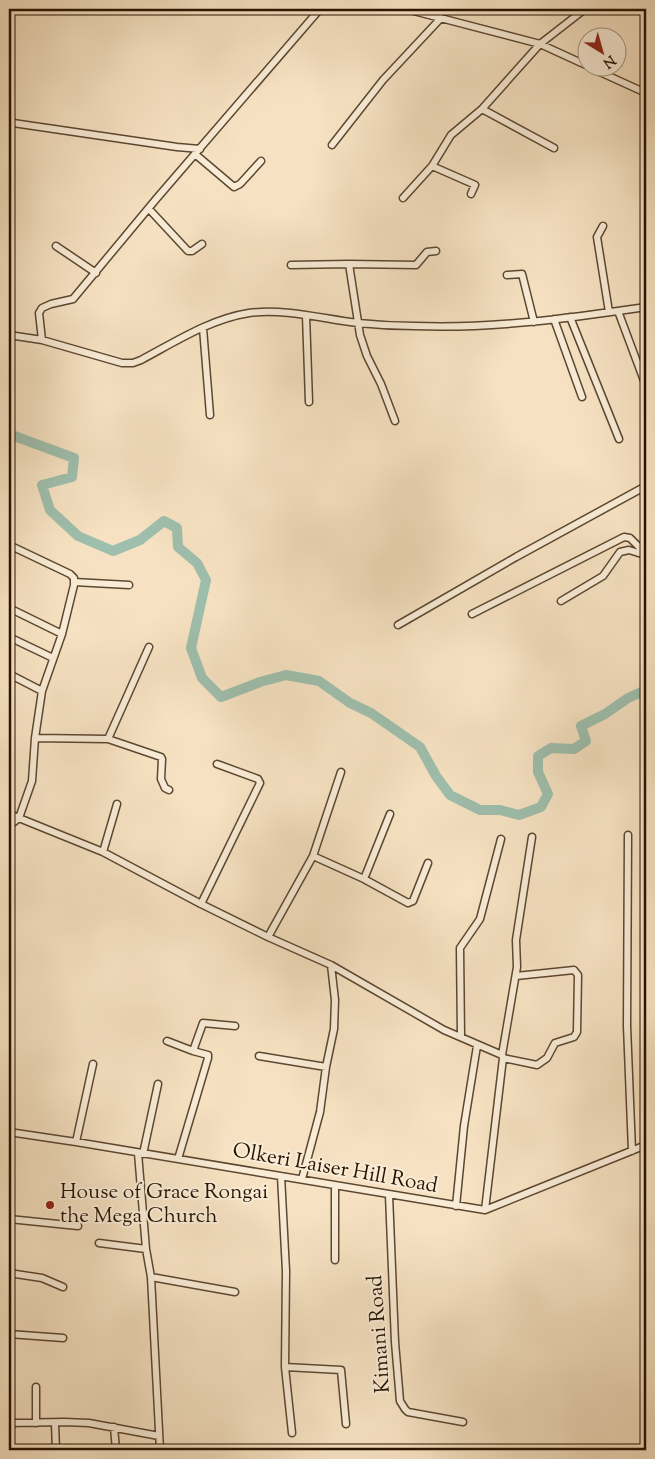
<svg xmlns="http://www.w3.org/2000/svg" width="655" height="1459" viewBox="0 0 655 1459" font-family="'Sorts Mill Goudy',serif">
	<rect width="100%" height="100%" fill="#f6e2c2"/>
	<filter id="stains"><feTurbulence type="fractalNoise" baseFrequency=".004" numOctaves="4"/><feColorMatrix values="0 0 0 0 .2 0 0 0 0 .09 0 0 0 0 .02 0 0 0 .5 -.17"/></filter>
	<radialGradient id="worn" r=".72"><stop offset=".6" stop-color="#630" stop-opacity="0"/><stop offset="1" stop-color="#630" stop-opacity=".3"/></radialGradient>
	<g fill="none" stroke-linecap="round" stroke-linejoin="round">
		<path stroke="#9ebfad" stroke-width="10" d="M9,434l65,24 -2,19 -30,8 8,25 28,26 35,15 27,-11 24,-19 13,7 1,19 19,16 9,17 -15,68 11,30 19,19 39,-15 26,-7 33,6 31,22 21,10 49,34 16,29 14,19 30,15h20l19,5 22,-8 7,-13 -10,-22v-16l13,-8 23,1 12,-8 -5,-15 24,-12 23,-16 18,-8"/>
		<defs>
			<path id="minor" d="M406,9l134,35 48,22
				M591,68l55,25
				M482,109l72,39
				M9,124l4,-1 164,24 23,2
				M332,145l51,-65 58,-62
				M195,154l39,33 6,-3 21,-23
				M432,166l41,18 2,1 -4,9
				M403,198l29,-32 19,-31 31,-26 58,-65 45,-35
				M149,209l39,42h4l10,-7
				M603,226l-6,11 12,75
				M56,246l40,27
				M349,264l67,1 11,-13 9,-1
				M291,265l58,-1 11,71 7,21 14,28 14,37
				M507,275l15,-1 12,48
				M618,311l28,75
				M306,315l3,87
				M570,317l49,122
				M554,319l28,78
				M203,328l7,87
				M9,335l33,5 80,23h11l8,-3c34,-18 69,-41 108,-47 36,-5 74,6 109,10 19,2 39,3 57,3 78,3 155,-8 231,-19
				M42,340l-3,-27 3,-5 9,-4 22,-5 84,-101 163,-189
				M9,545l61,29 4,4v7l-12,49 -20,57 -7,47 -3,43 -13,37 -10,8
				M74,582l55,3
				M561,601l42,-25 17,-24 9,-2 16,5
				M9,608l53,26
				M472,614l152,-77 6,1 16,16
				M398,625l118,-68 130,-71
				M9,637l44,21
				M9,674l33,17
				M35,738l73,1 53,18 1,2 -1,20 4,9 4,2
				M108,739l41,-92
				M9,814l94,38 98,52 67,33 63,28 113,65 58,25
				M628,835l-1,191 5,125
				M103,852l14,-48
				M313,856l51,23 44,24 5,-2 15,-38
				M364,879l26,-65
				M201,904l59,-121 -2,-4 -41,-15
				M268,937l45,-81 28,-84
				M461,1037l-1,-89 20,-29 21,-80
				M167,1041l26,10
				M259,1056l67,11
				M503,1058l34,7 10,-7 8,-15 19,-6 3,-5 1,-57 -4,-5 -58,6
				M9,1132l67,10 409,68 161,-65
				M76,1142l17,-78
				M138,1153l8,96 5,28 9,173
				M143,1154l15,-70
				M178,1159l30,-101v-3l-15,-4 10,-28 32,3
				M281,1176l5,95 -1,96 7,66
				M302,1179l18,-67 6,-45 8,-38 1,-29 -4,-35
				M389,1195l6,147 5,59 5,8 3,3 55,10
				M456,1206l8,-80 13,-80
				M485,1210l18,-152 -1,-3 15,-88 -1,-27 16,-103
				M9,1219l69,7
				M99,1243l47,6
				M335,1260v-74
				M9,1273l33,5 21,9
				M151,1277l84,15
				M9,1334l54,4
				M285,1367l56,3 5,54
				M36,1387v36
				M9,1423l55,-1 25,1 70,13
				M55,1423l1,27
				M114,1427l2,23"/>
		</defs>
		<use href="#minor" stroke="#5c4730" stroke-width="9"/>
		<use href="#minor" stroke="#f9ecd7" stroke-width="6"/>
	</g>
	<circle fill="#8f2418" stroke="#f9ecd7" stroke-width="2" cx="50" cy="1205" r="5"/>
	<g text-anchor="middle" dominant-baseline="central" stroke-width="4" stroke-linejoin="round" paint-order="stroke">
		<g font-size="21" fill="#281300" stroke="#f9ecd7">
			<text transform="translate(335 1169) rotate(10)">Olkeri Laiser Hill Road</text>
			<text transform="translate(380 1334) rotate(-94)">Kimani Road</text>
		</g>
		<g font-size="21" fill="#281300" stroke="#f9ecd7" text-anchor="start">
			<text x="60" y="1193">House of Grace Rongai<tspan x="60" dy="24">the Mega Church</tspan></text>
		</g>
	</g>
	<rect width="655" height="1459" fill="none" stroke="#f6e2c2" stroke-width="30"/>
	<rect x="10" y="10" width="635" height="1439" fill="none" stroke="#281300" stroke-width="2.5"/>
	<rect x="15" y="15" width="625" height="1429" fill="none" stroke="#281300"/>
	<g transform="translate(602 52) rotate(143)"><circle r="24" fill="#f9ecd7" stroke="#a59581"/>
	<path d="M0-4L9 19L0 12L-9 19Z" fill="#8f2418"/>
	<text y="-8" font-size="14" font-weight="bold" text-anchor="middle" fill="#281300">N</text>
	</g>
	<rect width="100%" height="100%" filter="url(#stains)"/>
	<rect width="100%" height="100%" fill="url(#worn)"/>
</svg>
